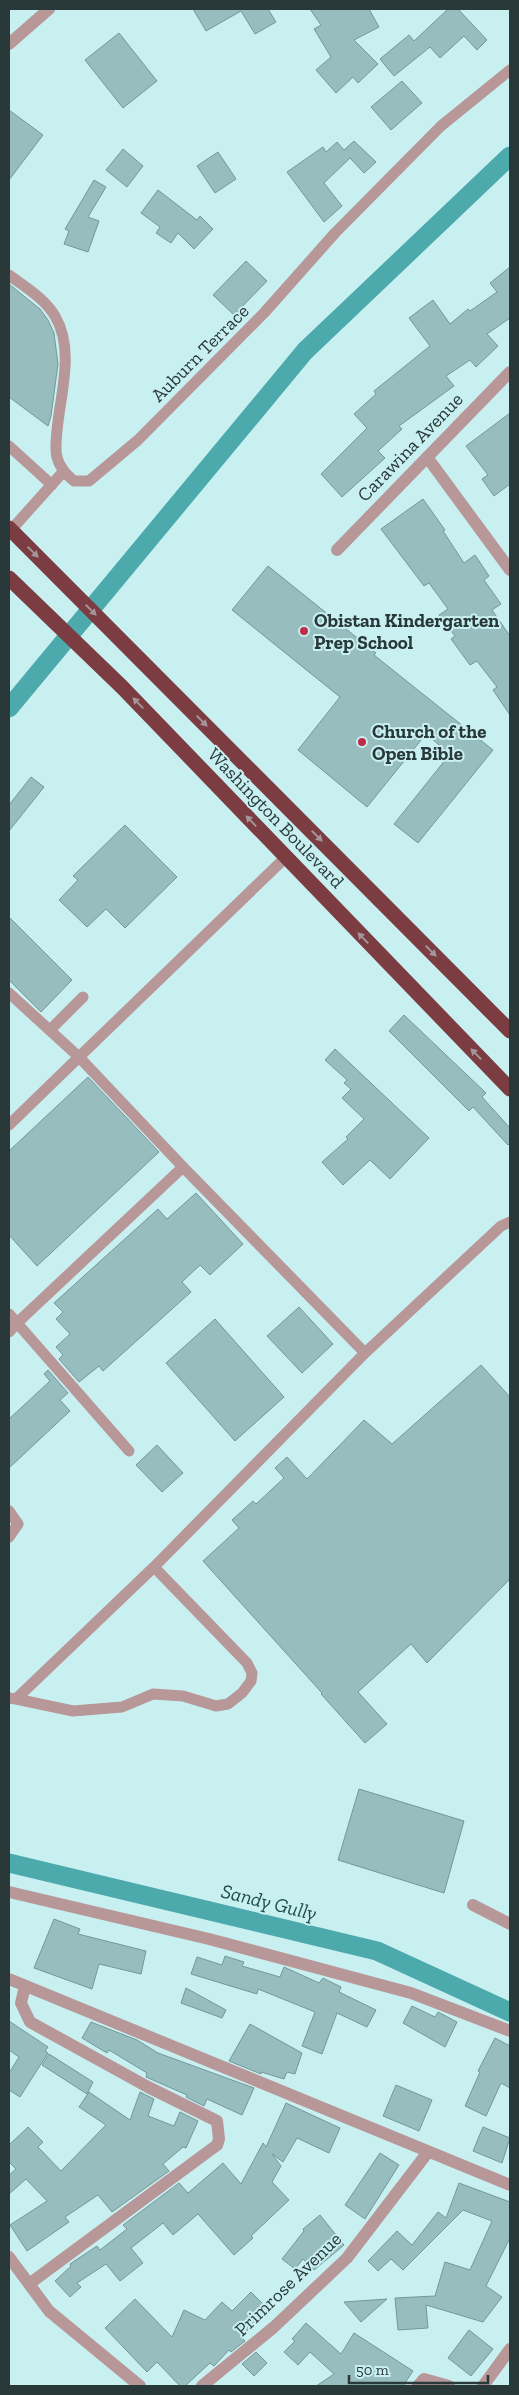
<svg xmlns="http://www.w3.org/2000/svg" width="519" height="2395" viewBox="0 0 519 2395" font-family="'Zilla Slab',serif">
	<rect width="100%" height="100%" fill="#c9f0f1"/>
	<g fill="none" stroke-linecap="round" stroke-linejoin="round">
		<path stroke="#4ca9ac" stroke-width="19" d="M9,708l296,-357 205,-195
			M9,1863l368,88 133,61"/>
	</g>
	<path fill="#97bdbe" stroke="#739899" d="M193,9h75l8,13 -21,12 -14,-23 -35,20z
		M310,9h59l10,18 -25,13 24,24 -20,19 -5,-6 -17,16 -20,-23 15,-13 -17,-28 7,-4z
		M448,9h10l29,31 -10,10 -13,-14 -24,22 -10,-11 -36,29 -14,-17 29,-24 5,6z
		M119,33l38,48 -34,27 -38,-48z
		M402,81l20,22 -31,27 -20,-23z
		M9,110l34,25 -34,45z
		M354,141l22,21 -12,11 -14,-15 -26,25 18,23 -18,16 -37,-50 36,-25 3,5 11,-10 7,8z
		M123,149l20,17 -16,21 -21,-17z
		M218,152l18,27 -21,14 -18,-27z
		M94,180l12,7 -18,30 11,4 -11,31 -24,-8 5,-13 -4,-2z
		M158,190l39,30 3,-4 13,13 -19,20 -16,-16 -7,10 -15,-10 4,-6 -19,-14z
		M246,261l21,20 -33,34 -21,-20z
		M510,267v51l-23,16 11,12 -22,21 -6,-7 -24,16 8,10 -55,40 3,3 -24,22 7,7 -43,39 -21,-23 46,-46 -13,-14 22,-20 -2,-3 56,-45 -21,-28 24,-18 17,24 18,-15 2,2 27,-19 -7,-9z
		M9,284l31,25 8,11 6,13 4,31 -7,52 -3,10 -39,-29z
		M510,413v71l-16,12 -12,-17 6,-4 -22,-29z
		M423,499l22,31 -2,1 21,32 11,-8 14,21 -5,4 17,24 -9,6 18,26v79l-17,-25 4,-3 -20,-26 -7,4 -19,-26 4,-3 -16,-21 9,-6 -19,-26 -5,3 -43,-57z
		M268,566l108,87 -2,2 119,95 -75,93 -24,-19 56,-70 -24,-20 -59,73 -69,-57 42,-53 -108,-87z
		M31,777l13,10 -35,44v-26z
		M125,825l52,52 -52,51 -19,-19 -19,18 -28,-27 19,-20 -5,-4z
		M9,917l63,63 -31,32 -32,-32z
		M404,1015l82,78 -4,4 28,31v15l-2,2 -35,-38 -4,4 -80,-80z
		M335,1049l94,89 -39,41 -20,-19 -27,25 -21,-23 26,-23 -2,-2 18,-18 -22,-21 9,-9 -7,-6 3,-3 -22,-20z
		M88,1077l71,75 -122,114 -28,-31v-84z
		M196,1193l47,51 -33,31 -10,-10 -18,17 9,10 -88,79 -4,-5 -20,16 -20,-23 4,-4 -7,-8 14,-13 -14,-15 7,-7 -9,-9 104,-94 9,10z
		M299,1307l34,37 -31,29 -35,-37z
		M215,1319l69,78 -49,44 -69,-78z
		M481,1365l29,32v182l-83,84 -16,-19 -53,48 29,32 -22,19 -44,-49 1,-1 -119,-132 36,-33 -7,-8 21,-19 3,3 28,-26 -9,-10 12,-11 20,22 57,-59 28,24z
		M48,1370l20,23 -8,7 10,11 -61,57v-49l41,-38 -6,-7z
		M157,1445l26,28 -21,19 -26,-27z
		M359,1789l105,32 -20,72 -106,-33z
		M54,1919l26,10 -2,5 68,17 -5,23 -42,-10 -7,25 -58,-21z
		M225,1956l19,6 -2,4 38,11 4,-10 35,16 4,-5 18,9 -2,5 37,18 -9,17 -30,-14 -15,41 -20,-8 13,-34 -57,-23 -1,5 -66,-20 6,-17 25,8z
		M186,1988l40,22 -4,8 -41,-15z
		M412,2006l23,11 3,-5 19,10 -12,25 -42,-24z
		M9,2021l39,26 -3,4 3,2 -28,44 -11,-7v-17l10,-16 -10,-7z
		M91,2022l46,18 21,13 96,35 -12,27 -35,-16 -3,7 -18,-9 1,-2 -41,-18 1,-4 -38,-23 -2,3 -25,-15z
		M250,2024l52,29 -7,21 -8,-2 -3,7 -23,-7v2l-32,-13z
		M495,2038l15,8v42l-9,-5 -15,33 -21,-10 15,-34 -2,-1z
		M49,2054l44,28 -6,12 -45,-29z
		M396,2085l36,15 -13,31 -36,-15z
		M89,2092l41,28 10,-28 14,7 -6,17 26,10 6,-14 18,9 -12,27 -3,-1 -20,17 6,7 -57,41 -14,-17 -33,22 4,5 -42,29 -17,-26 37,-24 -21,-22 -17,15v-19l7,-6 -7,-7v-17l19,-18 15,15 -5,5 23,24 45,-46 -27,-18z
		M286,2103l54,25 -11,25 -32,-15 -14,24 -11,-8 9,12 -9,16 17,18 -38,36 2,2 -19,17 -36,-41 -25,21 -10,-12 -32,25 12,15 -23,18 -14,-17 -29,19 4,4 -11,10 -15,-16 16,-15 -1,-2 27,-18 3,4 27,-21 -4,-4 56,-42 9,10 35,-30 18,21 22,-41 3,4z
		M483,2127l27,11 -8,25 -29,-12z
		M380,2153l19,12 -34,54 -20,-14z
		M459,2183l51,19v36l-24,48 16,11 -19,25 -57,-17 2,23 -30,2 -3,-32 40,-2 10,-34 25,8 22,-49 -29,-11 -60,60 -12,-11 -13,12 -10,-10 29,-30 15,14 26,-33 8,6z
		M320,2215l24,30 -30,25 -11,-11 -8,10 -13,-10 22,-28 -1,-2z
		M251,2292l17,17 -27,28 4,4 -14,11 -2,-2 -15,16 -4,-3 -25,23h-5l-23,-24 -10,10 -42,-44 30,-29 37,38 12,-27 21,10 17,-18 10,9z
		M387,2299l-26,23 -17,-20z
		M306,2323l35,31 13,-21 59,38 -10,15h-87l18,-12 -24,-22 -12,13 -14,-13 11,-11 -3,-2z
		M469,2330l24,19 -22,27 -23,-18z
		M256,2352l11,11 -13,13 -12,-12z"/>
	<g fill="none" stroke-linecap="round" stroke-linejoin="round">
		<path stroke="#b89799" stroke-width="11" d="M9,275c16,12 35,23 46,41 23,39 0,92 1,133 0,13 8,24 18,32h15l49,-41 126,-127 71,-80 106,-107 69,-56
			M9,446l43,39
			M11,530l52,-58
			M286,857l-207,200 104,110 182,186 136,-127 9,-4
			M9,993l70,64 -70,68
			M50,1030l33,-33
			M9,1314l8,9 166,-156
			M9,1332l8,-9 112,128
			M9,1511l9,13 -9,13
			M9,1698l7,1 138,-132 211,-214
			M16,1699l57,12 49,-4 31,-13 30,2 33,10 12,-2 14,-11 9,-12 1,-8 -5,-10 -93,-96"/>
		<path stroke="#b89799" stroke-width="12" d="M9,44l40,-35
			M427,457l83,113
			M337,550l173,-178
			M9,1892l200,47 202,54 99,38
			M473,1905l37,19
			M9,1979l501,206
			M25,1986l-4,17 9,19 118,65 69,34 2,18 -2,6 -188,139
			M9,2257l40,54 91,75
			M202,2386l72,-59 73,-69 81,-106
			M418,2386l6,-7 25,7
			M483,2386l27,-37"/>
		<path stroke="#7b3c42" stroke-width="15" d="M9,528l501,503
			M9,578l113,109 388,402"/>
	</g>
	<defs><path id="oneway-solid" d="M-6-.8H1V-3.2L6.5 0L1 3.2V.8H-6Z" transform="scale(1.25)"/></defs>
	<g fill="#a2969a">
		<use href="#oneway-solid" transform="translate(33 552) rotate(44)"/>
		<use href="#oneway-solid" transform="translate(91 610) rotate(45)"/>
		<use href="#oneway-solid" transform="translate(138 703) rotate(-134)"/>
		<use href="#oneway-solid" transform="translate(202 721) rotate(45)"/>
		<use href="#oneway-solid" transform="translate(251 821) rotate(-134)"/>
		<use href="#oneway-solid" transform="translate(317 836) rotate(45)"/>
		<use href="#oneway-solid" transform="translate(363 938) rotate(-134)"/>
		<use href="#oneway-solid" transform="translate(431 951) rotate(45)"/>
		<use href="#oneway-solid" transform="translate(476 1054) rotate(-134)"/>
	</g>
	<g fill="#bd2d4a" stroke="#c9f0f1" stroke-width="2">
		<circle cx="304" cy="631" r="5"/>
		<circle cx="362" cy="742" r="5"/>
	</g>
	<g text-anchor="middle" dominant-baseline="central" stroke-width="4" stroke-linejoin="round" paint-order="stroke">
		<g font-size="19" fill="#293939" stroke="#c9f0f1">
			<text transform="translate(200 353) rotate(-45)">Auburn Terrace</text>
			<text transform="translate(410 447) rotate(-46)">Carawina Avenue</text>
			<text transform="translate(276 818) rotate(46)">Washington Boulevard</text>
			<text transform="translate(288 2284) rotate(-44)">Primrose Avenue</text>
		</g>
		<g font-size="19" font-weight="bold" fill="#293939" stroke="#c9f0f1" text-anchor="start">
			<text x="314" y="620">Obistan Kindergarten<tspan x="314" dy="22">Prep School</tspan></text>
			<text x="372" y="731">Church of the<tspan x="372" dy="22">Open Bible</tspan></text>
		</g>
		<g font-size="20" font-style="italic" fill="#204b4c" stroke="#c9f0f1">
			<text transform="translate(269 1902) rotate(14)">Sandy Gully</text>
		</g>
	</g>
	<rect width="519" height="2395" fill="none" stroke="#293939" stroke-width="20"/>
	<path d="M349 2375v8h139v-8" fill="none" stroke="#293939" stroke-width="2.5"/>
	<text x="356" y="2375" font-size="15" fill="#293939" stroke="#c9f0f1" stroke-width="4" paint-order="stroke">50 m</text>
</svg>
